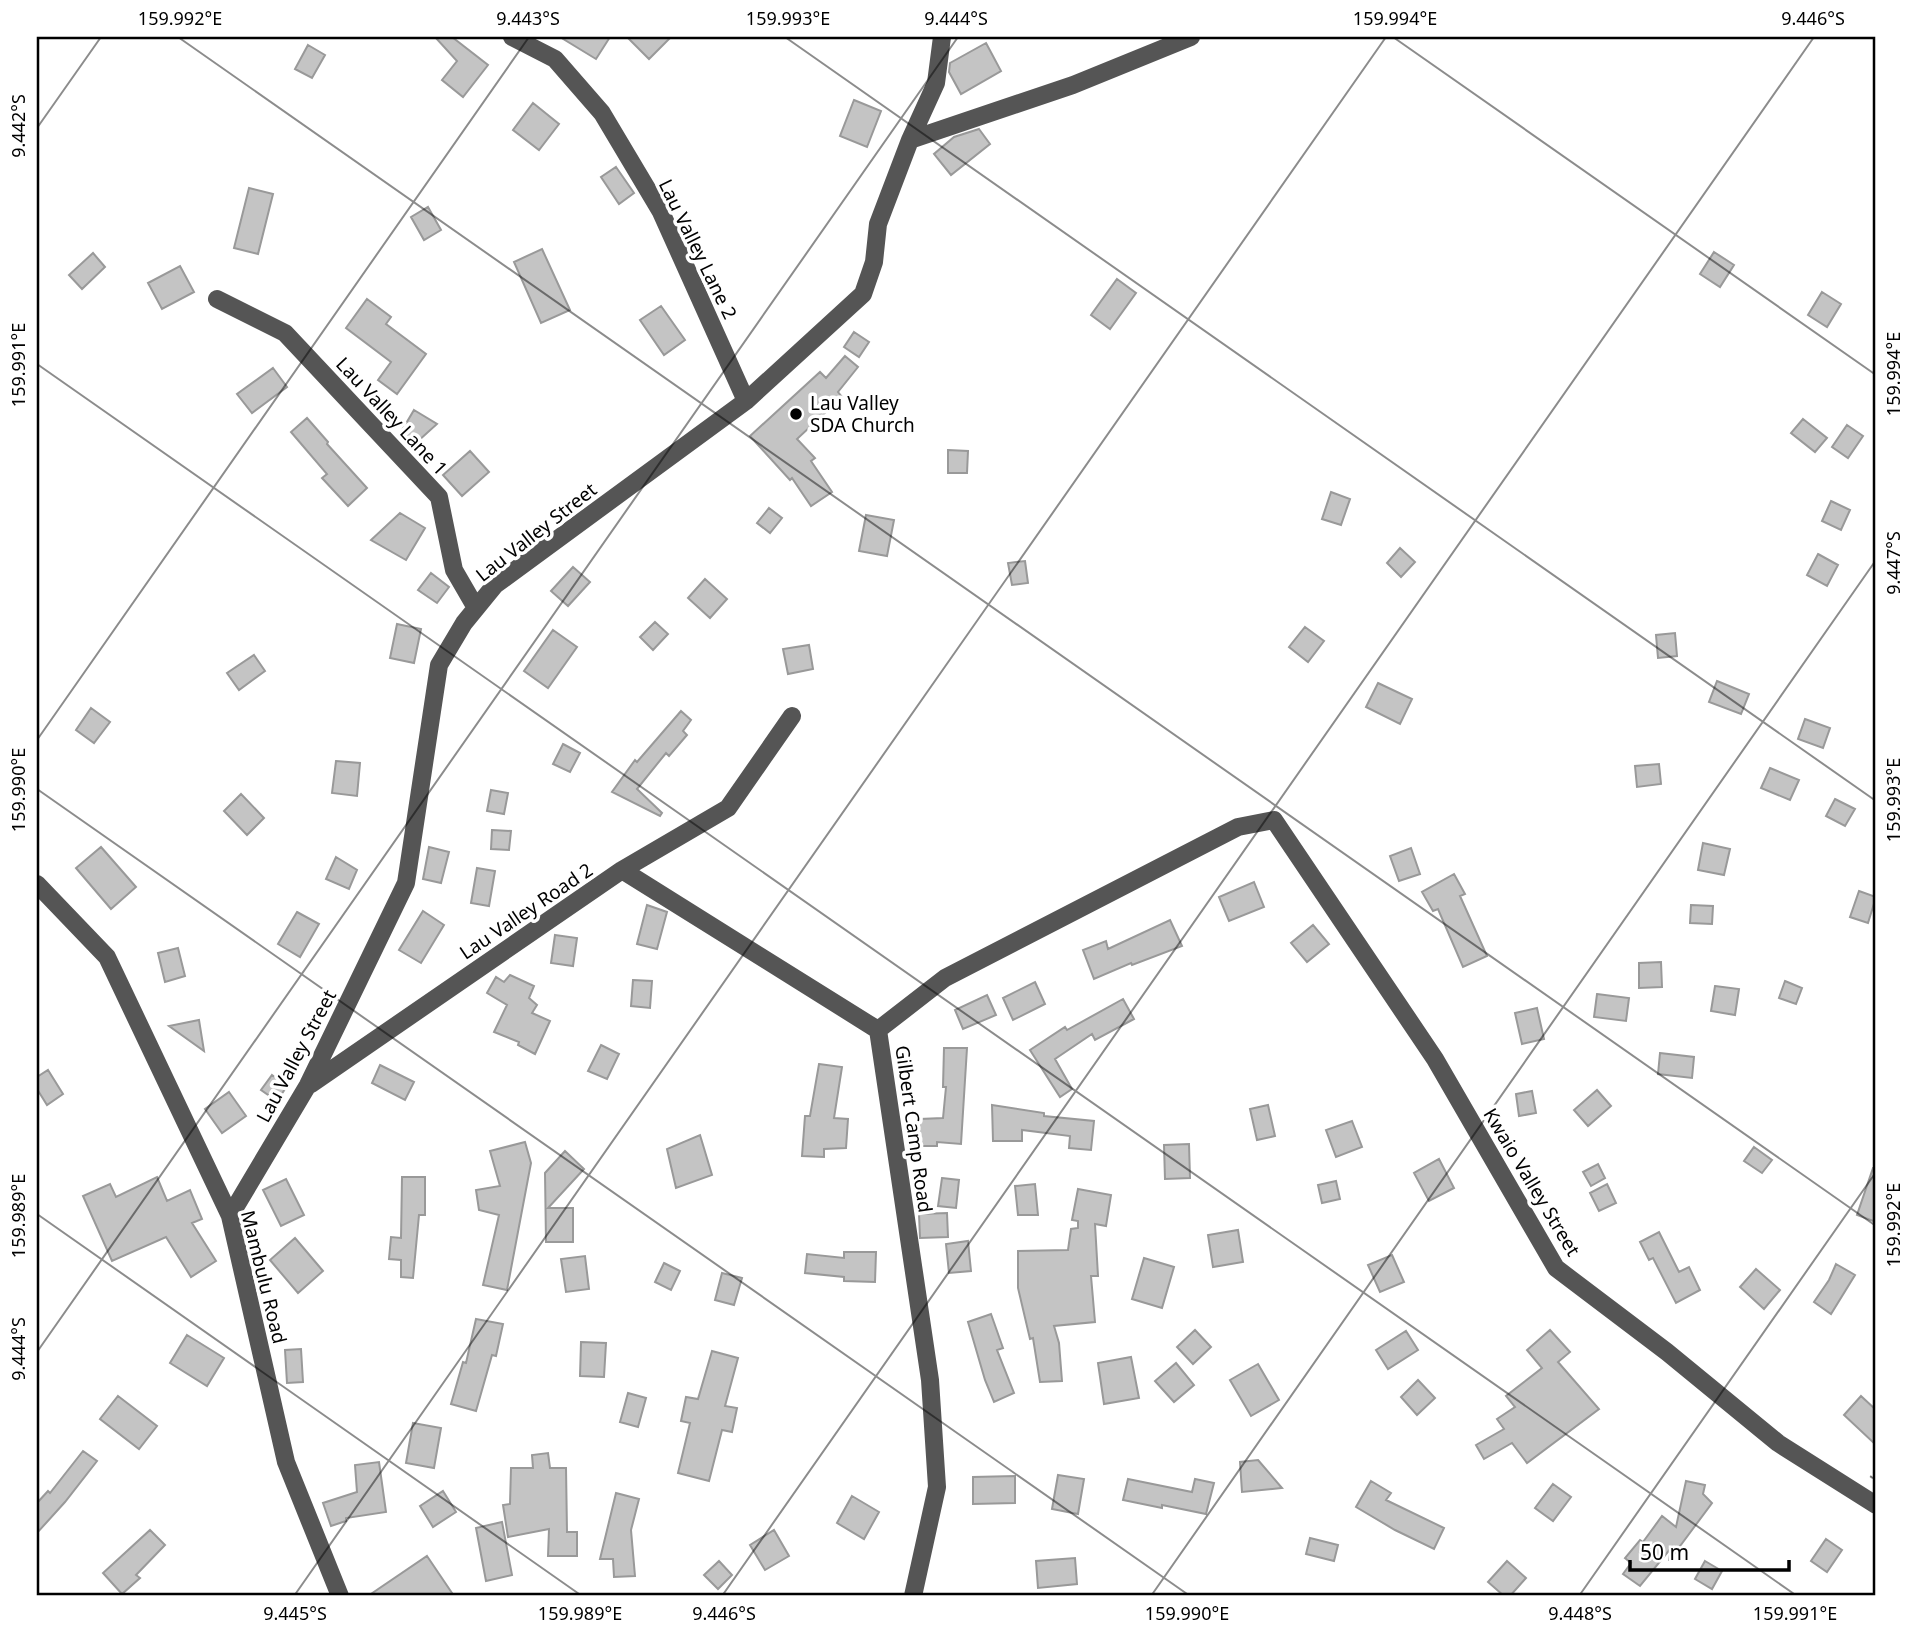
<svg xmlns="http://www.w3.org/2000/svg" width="1913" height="1633" viewBox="0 0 1913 1633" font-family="'Noto Sans',sans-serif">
	<rect width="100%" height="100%" fill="#fff"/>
	<path fill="#c4c4c4" stroke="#999" stroke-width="2" d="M435,37h17l36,28 -25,32 -21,-17 15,-19z
		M560,37h50l-14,22z
		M627,37h44l-22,22z
		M986,43l15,28 -40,23 -12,-22 1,-9z
		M308,45l17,10 -13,23 -17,-9z
		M854,100l27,11 -14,36 -27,-11z
		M533,103l26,21 -20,26 -26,-20z
		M979,129l11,15 -39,31 -17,-21 20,-17z
		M616,167l18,26 -15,11 -18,-27z
		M249,188l24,6 -15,60 -24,-6z
		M428,207l13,23 -17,10 -13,-23z
		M542,249l28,61 -29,13 -27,-61z
		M1714,252l20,13 -14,22 -20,-13z
		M93,253l12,14 -23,22 -13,-14z
		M180,266l14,26 -32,17 -14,-26z
		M1117,279l19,14 -26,36 -19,-14z
		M1822,292l19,12 -14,23 -19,-12z
		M367,299l24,18 -5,7 40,30 -29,40 -19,-14 13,-18 -45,-34z
		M661,306l24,34 -21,15 -24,-35z
		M854,332l15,10 -10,15 -15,-10z
		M845,356l13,11 -20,25 4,5 -45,42 18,19 -4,3 21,31 -21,14 -19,-28 -2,2 -40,-44 70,-64 6,6z
		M273,368l14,19 -35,26 -15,-19z
		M414,410l23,14 -20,18 -16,-10z
		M307,418l21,24 -1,2 40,44 -19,18 -26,-28 5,-4 -36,-42z
		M1803,419l24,19 -12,14 -24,-19z
		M1847,425l16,11 -15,22 -16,-11z
		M948,450l20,1 -1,22h-19z
		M470,451l19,21 -27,24 -19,-21z
		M1331,492l19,7 -9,26 -19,-6z
		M1831,501l19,9 -9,20 -19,-9z
		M769,508l13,10 -12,15 -13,-10z
		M400,513l25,15 -19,32 -35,-20z
		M866,515l28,5 -7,36 -28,-5z
		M1400,548l15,14 -14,15 -14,-14z
		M1818,554l20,11 -11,21 -20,-11z
		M1025,561l3,22 -16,2 -4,-22z
		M573,567l17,15 -22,24 -17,-15z
		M431,573l18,14 -12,16 -19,-13z
		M705,579l22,20 -17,19 -22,-20z
		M655,622l13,12 -15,16 -13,-13z
		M397,624l24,5 -7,34 -24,-5z
		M1305,627l19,14 -16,21 -19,-15z
		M553,630l24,17 -29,41 -24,-17z
		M1675,633l2,23 -19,2 -2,-23z
		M809,645l4,24 -25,5 -5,-25z
		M254,655l11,16 -26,19 -12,-17z
		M1717,681l32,13 -8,20 -32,-12z
		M1378,683l34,16 -12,25 -34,-17z
		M91,708l19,14 -16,21 -18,-13z
		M681,711l10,9 -8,11 4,4 -18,21 -3,-3 -29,36 25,24 -2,3 -48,-24 23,-32 2,2z
		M1805,719l25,9 -7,20 -25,-9z
		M563,744l17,9 -10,19 -17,-8z
		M336,761l24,2 -3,33 -25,-3z
		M1659,764l2,20 -24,3 -2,-21z
		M1770,768l29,12 -9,20 -29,-12z
		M491,790l17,3 -4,21 -17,-3z
		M241,794l23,24 -17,17 -23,-24z
		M1835,799l20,10 -10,17 -19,-10z
		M492,830l19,1 -2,19 -18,-1z
		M1703,843l27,6 -6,26 -26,-5z
		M101,847l35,40 -25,22 -35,-41z
		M429,847l20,5 -8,31 -18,-4z
		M1411,848l9,26 -21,7 -9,-25z
		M336,857l21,13 -8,19 -23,-10z
		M477,868l18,3 -6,35 -18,-3z
		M1454,874l11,20 -5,2 27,60 -24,11 -25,-58 -5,2 -11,-19z
		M1254,882l10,25 -35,14 -10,-24z
		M1859,891l17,6 -8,26 -18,-6z
		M647,905l20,7 -10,37 -20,-5z
		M1691,905l22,1 -1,18 -22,-1z
		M423,911l21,14 -23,38 -22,-13z
		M297,912l22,12 -19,33 -22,-13z
		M1170,920l12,26 -50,19 -1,-2 -37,16 -11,-29 23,-9 2,8z
		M1313,925l16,19 -22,18 -16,-19z
		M555,935l22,3 -4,28 -22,-3z
		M178,948l7,28 -20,6 -7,-29z
		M1661,962l1,25 -23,1v-25z
		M510,975l24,11 -5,12 8,7 -5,8 18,8 -15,33 -17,-9 1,-3 -25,-10 13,-27 -20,-12 9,-16 8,5z
		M633,980l19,1 -2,27 -19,-2z
		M1785,981l17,7 -6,16 -17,-6z
		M1035,982l10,22 -32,16 -10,-22z
		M1715,986l24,3 -4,26 -24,-4z
		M1597,994l32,4 -3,23 -32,-4z
		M987,995l9,20 -33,14 -8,-19z
		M1123,999l11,20 -39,21 -3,-6 -37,25 17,30 -12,8 -30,-47 35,-23 2,3z
		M1537,1008l7,31 -22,5 -7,-31z
		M199,1020l5,31 -35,-25z
		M601,1045l18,9 -12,25 -19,-8z
		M944,1048h23l-6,96 -24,-2v4h-17v-27l23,-1 3,-31h-3z
		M1660,1053l34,4 -2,21 -34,-4z
		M819,1064l23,3 -8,51 14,1 -2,29 -22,1v8l-22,-1 3,-40h5z
		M380,1065l34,17 -9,18 -33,-17z
		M48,1070l15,24 -16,11 -10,-16v-12z
		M272,1075l15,11 -10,15 -16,-11z
		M1597,1090l14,16 -23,20 -14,-16z
		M1532,1091l4,22 -17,3 -3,-22z
		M229,1092l17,24 -24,17 -17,-24z
		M992,1105l52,8v3l50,5 -3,29 -22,-2 1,-12 -48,-6v11h-29z
		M1268,1105l7,31 -18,4 -7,-31z
		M1352,1121l10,26 -26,10 -10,-27z
		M700,1135l12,40 -36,13 -9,-39z
		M525,1142l6,21 -24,127 -24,-5 16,-70 -20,-5 -3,-20 24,-4 -10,-35z
		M1189,1144l1,34 -25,1 -1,-34z
		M1754,1147l18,13 -10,13 -18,-12z
		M565,1151l19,18 -36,39h25v34h-27l-1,-69z
		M1439,1159l15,29 -25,13 -15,-28z
		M1598,1164l7,14 -14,8 -8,-14z
		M1873,1168h3v54l-19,-7z
		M157,1177l10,24 23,-11 12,29 -10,4 24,38 -25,16 -25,-40 -54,24 -29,-65 27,-12 6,13z
		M402,1177h23v38h-6l-6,63 -12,-1v-17l-12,-1 2,-22 10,1z
		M942,1178l17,2 -3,28 -18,-2z
		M286,1179l18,36 -23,11 -18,-36z
		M1336,1181l4,18 -18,4 -4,-18z
		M1035,1184l3,31h-20l-3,-29z
		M1607,1184l9,19 -17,8 -9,-18z
		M1078,1189l33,6 -5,31 -11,-2 3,52h-7l4,46 -41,4 5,17 3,38 -22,1 -7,-44 -3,1 -12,-51v-37l50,-1 3,-21 7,-1v-7l-6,-1z
		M947,1213l1,24 -28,1 -1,-24z
		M1238,1230l5,32 -30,5 -5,-32z
		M1659,1232l20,40 10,-5 11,23 -24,13 -23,-45 -4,2 -9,-18z
		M295,1238l28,33 -25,22 -28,-33z
		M968,1241l3,30 -22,2 -3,-29z
		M844,1252h32l-1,30 -31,-1v-4l-39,-4 2,-19 37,4z
		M1392,1255l12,27 -24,10 -12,-27z
		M585,1256l4,33 -23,3 -5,-33z
		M1144,1258l30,9 -12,41 -30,-9z
		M664,1263l16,8 -9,19 -16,-8z
		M1836,1264l19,11 -24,39 -17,-12 15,-22z
		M1756,1269l24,21 -16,19 -24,-22z
		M722,1273l20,5 -8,27 -19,-5z
		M991,1314l12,34 -6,2 17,43 -20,9 -9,-22 -17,-58z
		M476,1319l27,5 -7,32 -4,-1 -16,56 -25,-7 12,-42 3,1z
		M1195,1330l16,17 -18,17 -16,-17z
		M1550,1330l20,22 -12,10 41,47 -72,54 -15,-20 -28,16 -8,-14 28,-16 -7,-10 18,-12 -9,-11 36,-28 -15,-18z
		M1406,1331l12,19 -30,19 -12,-19z
		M187,1335l37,23 -17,28 -37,-23z
		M581,1342l25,1 -2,34 -24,-1z
		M301,1349l2,33 -16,1 -2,-33z
		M712,1351l26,7 -13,48 12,2 -5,24 -10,-2 -13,51 -31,-8 12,-50 -9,-2 5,-24 12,2z
		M1131,1357l8,41 -35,6 -6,-41z
		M1176,1363l18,22 -20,17 -19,-21z
		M1258,1364l21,36 -28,16 -21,-36z
		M1418,1380l17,18 -18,17 -16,-18z
		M628,1393l18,5 -8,29 -18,-5z
		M118,1396l39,30 -18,23 -39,-30z
		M1861,1396l15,14v35l-32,-30z
		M413,1423l28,5 -7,40 -28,-5z
		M83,1451l14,10 -32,41 -28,31v-30l11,-12 2,2z
		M548,1453l2,15h16l1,64h10v24h-29l1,-27 -41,8 -5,-32 7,-1 1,-36h22l-1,-13z
		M1258,1460l24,28 -40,4 -2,-30z
		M379,1462l7,50 -40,6v3l-15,5 -8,-23 34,-11 -2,-27z
		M1058,1475l26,4 -6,35 -26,-5z
		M1015,1476v27l-42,1v-27z
		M1128,1479l64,13 3,-13 19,4 -8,31 -44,-9v3l-39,-8z
		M1371,1481l20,12 -5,7 58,28 -10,21 -39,-19 -39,-23z
		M1686,1481l19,4 -2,9 9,9 -43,58 2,-13 -31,38 -17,-12 8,-11 -6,-5 15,-18 3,2 19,-26 14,11z
		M1553,1484l18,13 -18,24 -18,-13z
		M443,1491l13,21 -23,15 -13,-21z
		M616,1493l23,6 -8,31 4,46 -21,1 -1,-18h-13z
		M852,1496l27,16 -15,27 -27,-16z
		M502,1522l10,53 -26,6 -10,-53z
		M150,1530l15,15 -29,30 4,3 -18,16 -19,-21z
		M774,1530l15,26 -24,14 -15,-25z
		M1310,1538l28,7 -4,16 -28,-7z
		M1826,1539l16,11 -15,22 -16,-11z
		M427,1556l27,40h-86z
		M1075,1558l2,26 -39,4 -2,-27z
		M719,1561l13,14 -14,14 -14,-14z
		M1507,1561l19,17 -16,18h-6l-16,-14z
		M1705,1561l17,10 -10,18 -17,-10z"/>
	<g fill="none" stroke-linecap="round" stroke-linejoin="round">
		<path stroke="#777" stroke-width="3.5" stroke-dasharray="2 3.5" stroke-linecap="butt" d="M1871,1478l5,-7"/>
		<path stroke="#555" stroke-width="18" d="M512,37l43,22 47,54 59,99 85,189
			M910,140l163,-55 118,-48
			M217,299l68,34 154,164 15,73 22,38
			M622,870l256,160
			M37,884l70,73 123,259 56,246 54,134
			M311,1084l311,-214 106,-62 64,-92
			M230,1216l78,-131 98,-202 33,-218 25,-42 31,-38 251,-184 117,-107 11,-32 4,-38 32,-84 26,-57 6,-46
			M913,1596l24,-109 -7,-107 -52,-350 67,-52 293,-151 36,-7 161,239 121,209 111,84 111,91 98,62"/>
	</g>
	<path fill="none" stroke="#000" stroke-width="2" stroke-opacity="0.45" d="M178,37l1698,1189M785,37l1091,764M1393,37l483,338M37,128l64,-91M37,364l1760,1232M37,740l492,-703M37,789l1153,807M37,1214l545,382M37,1352l921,-1315M294,1596l1092,-1559M722,1596l1092,-1559M1151,1596l725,-1036M1579,1596l297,-424"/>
	<circle fill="#000" stroke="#fff" stroke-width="2.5" cx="796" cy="414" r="7"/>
	<g text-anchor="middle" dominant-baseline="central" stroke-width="7" stroke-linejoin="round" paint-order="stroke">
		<g font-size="19" fill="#000" stroke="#fff">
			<text transform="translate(698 249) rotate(64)">Lau Valley Lane 2</text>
			<text transform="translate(392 416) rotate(47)">Lau Valley Lane 1</text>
			<text transform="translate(536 532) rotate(-38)">Lau Valley Street</text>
			<text transform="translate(526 911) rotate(-34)">Lau Valley Road 2</text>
			<text transform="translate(296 1056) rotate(-62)">Lau Valley Street</text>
			<text transform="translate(914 1129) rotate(82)">Gilbert Camp Road</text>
			<text transform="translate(1532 1182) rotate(59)">Kwaio Valley Street</text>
			<text transform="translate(264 1277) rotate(76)">Mambulu Road</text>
		</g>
		<g font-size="19" fill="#000" stroke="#fff" text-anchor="start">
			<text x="810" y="403">Lau Valley<tspan x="810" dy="22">SDA Church</tspan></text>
		</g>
	</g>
	<rect width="1913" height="1633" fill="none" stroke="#ffffff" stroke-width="77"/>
	<path d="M1630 1560v10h159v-10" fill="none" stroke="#000000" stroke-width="3.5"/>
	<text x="1640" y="1560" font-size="21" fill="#000000" stroke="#ffffff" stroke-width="5" paint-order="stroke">50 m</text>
	<rect x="38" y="38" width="1836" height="1556" fill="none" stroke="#000" stroke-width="2.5"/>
	<g font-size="18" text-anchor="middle" fill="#000">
		<text x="180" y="25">159.992°E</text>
		<text x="528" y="25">9.443°S</text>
		<text x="788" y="25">159.993°E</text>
		<text x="956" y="25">9.444°S</text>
		<text x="1395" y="25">159.994°E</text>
		<text x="1813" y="25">9.446°S</text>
		<text transform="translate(19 126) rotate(-90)" y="6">9.442°S</text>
		<text transform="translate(19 365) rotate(-90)" y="6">159.991°E</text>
		<text transform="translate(1894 374) rotate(-90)" y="6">159.994°E</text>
		<text transform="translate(1894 563) rotate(-90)" y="6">9.447°S</text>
		<text transform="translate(19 790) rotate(-90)" y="6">159.990°E</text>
		<text transform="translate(1894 800) rotate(-90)" y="6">159.993°E</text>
		<text transform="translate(19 1216) rotate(-90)" y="6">159.989°E</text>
		<text transform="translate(1894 1225) rotate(-90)" y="6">159.992°E</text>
		<text transform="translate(19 1349) rotate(-90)" y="6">9.444°S</text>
		<text x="295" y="1620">9.445°S</text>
		<text x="580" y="1620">159.989°E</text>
		<text x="724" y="1620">9.446°S</text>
		<text x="1187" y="1620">159.990°E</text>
		<text x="1580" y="1620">9.448°S</text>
		<text x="1795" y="1620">159.991°E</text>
	</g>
</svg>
